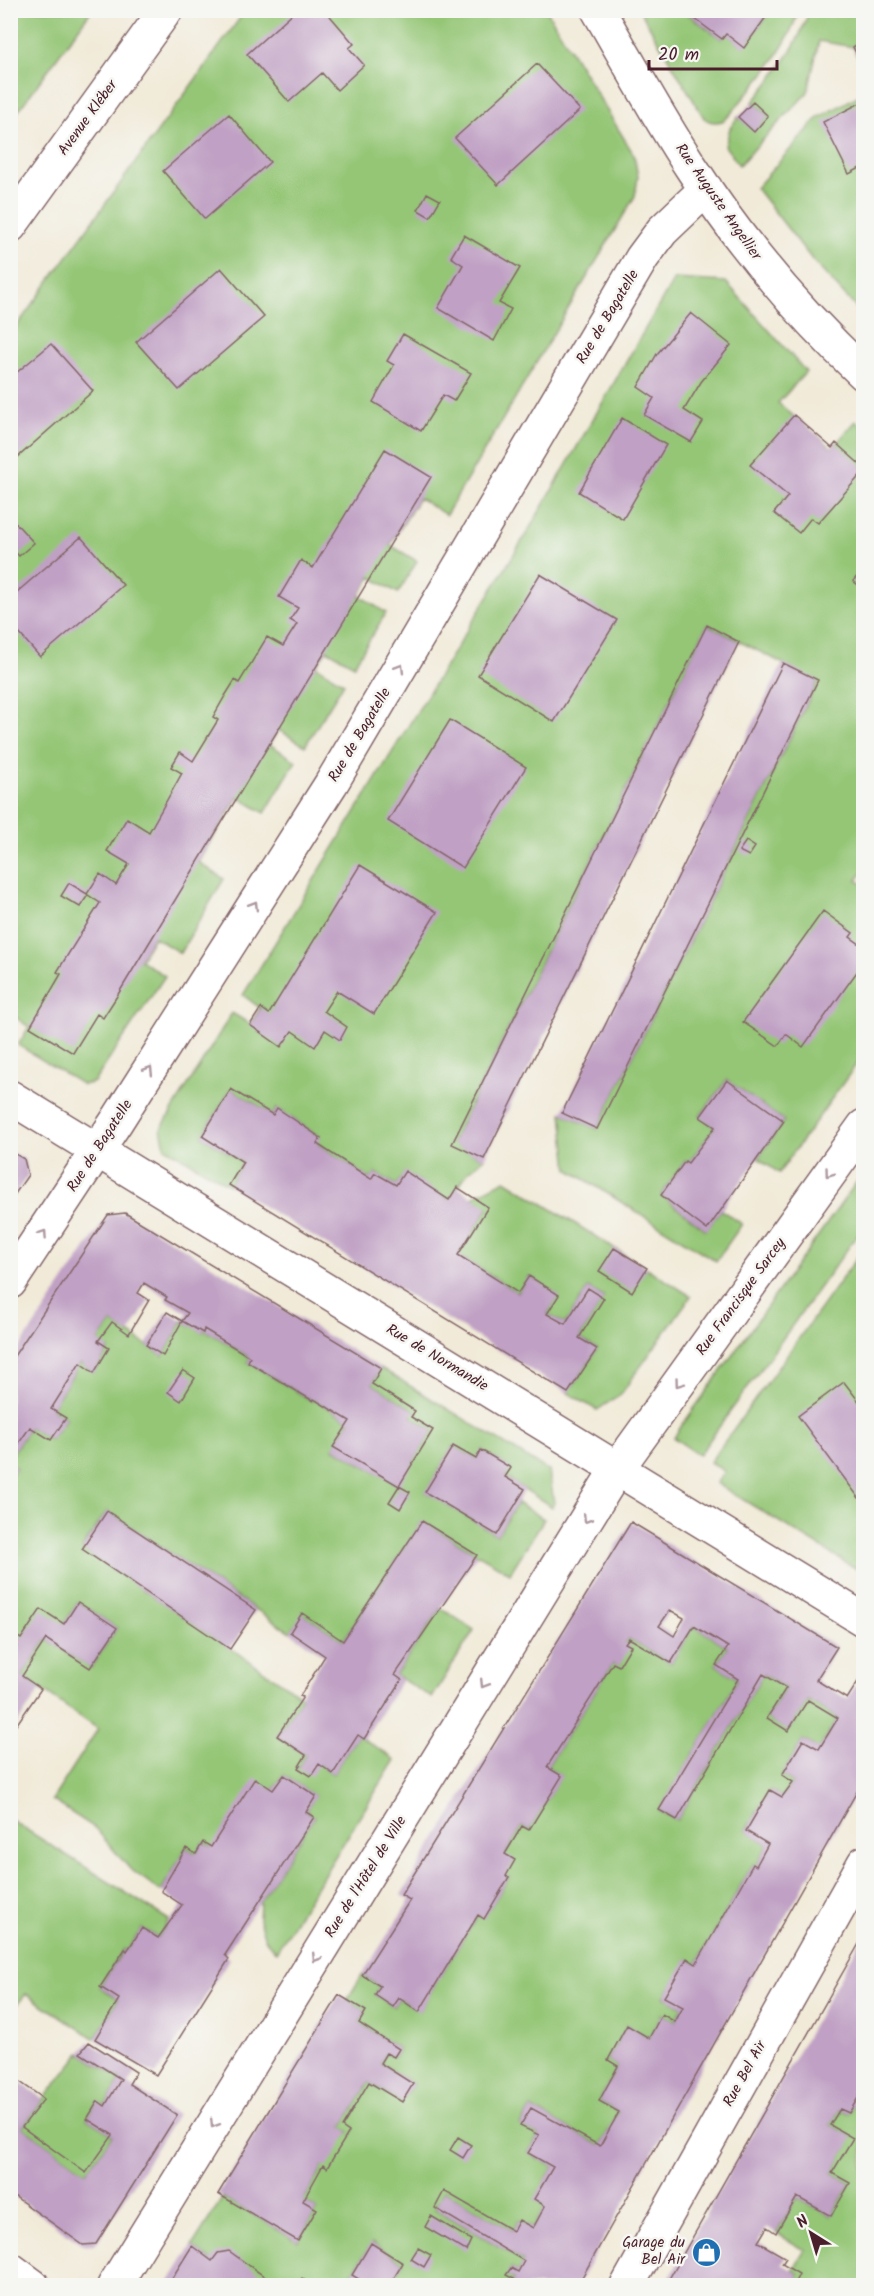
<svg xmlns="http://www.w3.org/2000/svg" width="874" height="2296" viewBox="0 0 874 2296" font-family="Kalam,sans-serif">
	<rect width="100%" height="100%" fill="#f6f6f2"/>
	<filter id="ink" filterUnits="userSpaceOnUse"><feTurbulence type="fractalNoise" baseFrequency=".0167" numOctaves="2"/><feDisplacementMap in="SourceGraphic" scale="12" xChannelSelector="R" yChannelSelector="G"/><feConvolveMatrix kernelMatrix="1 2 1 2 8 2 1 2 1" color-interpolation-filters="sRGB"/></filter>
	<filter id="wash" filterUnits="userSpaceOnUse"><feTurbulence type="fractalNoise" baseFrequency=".008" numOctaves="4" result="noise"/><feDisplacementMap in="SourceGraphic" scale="24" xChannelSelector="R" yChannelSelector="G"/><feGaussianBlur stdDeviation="1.35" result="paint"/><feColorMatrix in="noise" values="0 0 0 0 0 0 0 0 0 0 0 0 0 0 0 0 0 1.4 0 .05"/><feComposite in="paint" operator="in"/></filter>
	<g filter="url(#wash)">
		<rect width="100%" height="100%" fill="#f1ead8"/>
		<path fill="#94c676" stroke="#6f7250" stroke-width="1.5" d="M11,10l80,1 -80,110 -1,-110z
			M245,11h302l87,144 4,22 -3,19 -189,319 -27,-17 -29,47 27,16 -2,4 -17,28 -27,-16 -12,18 27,18 -32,52 -27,-15 -11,16 28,17 -39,63 -26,-16 -10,14 27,17 -31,52 -27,-16 -40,65 26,17 -44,74 -26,-16 -14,23 25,16 -71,106 -11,3 -65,-40 11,-18 -18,-13v-680z
			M640,11h43l39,28 4,-5 18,13 27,-36h27c-9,34 -34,63 -57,90 -6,7 -11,16 -19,20 -7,2 -13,1 -18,-3z
			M809,11h54v57l-10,-21 -34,-6 -11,51 -69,73 -14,-19 5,-18 8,-11 16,14 14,-15 -15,-14c23,-28 46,-57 56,-91z
			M863,93v222l-49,-53 -58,-74 62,-70z
			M674,279l52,3 80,90 -28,31 54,45 24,-27 7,7 1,443 -7,9 7,5 -1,170 -84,118 -21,-15 26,-37 -57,-41 -27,36 15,11 -27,36 -3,-2 -24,34 45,35 15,-20 21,14 -26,37 -148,-92 -6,-56 35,16 221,-448 -111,-56 -255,518 32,16 -16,13 -19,28 -44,-28 -9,13 -20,-12 -5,6 -54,-35 3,-7 -43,-29 -4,7 -42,-26 -29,47 41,26 -14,23 -64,-38 -4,-18 71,-116 18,11 10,-16 -17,-13 287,-467z
			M863,1173v54l-164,228 -25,-17 4,-7z
			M505,1180l186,116 -70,98 -24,16 -29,-17 29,-44 -18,-11 25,-41 -16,-9 -23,36 -18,-10 11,-19 -29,-19 -11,17 -60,-38 30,-47 -16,-11z
			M863,1249v30l-3,5 4,5 -1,284 -147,-90 9,-11 -15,-10z
			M182,1321l21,11 1,-3 46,28 -2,5 64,39 2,-2 36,22 -17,27 65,37 35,-55 -22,-13 4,-6 -43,-27 9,-16 168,103 5,32 -2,4 -47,-30 5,-9 -28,-18 -6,9 -23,-13 -27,46 71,43 20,-32 27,16 -34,54 -88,-51 -79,119 -40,-27 -13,18 -183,-121 -23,34 -2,4 221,148 -26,39 29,19 -8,13 21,-4 14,10 25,-39 37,25 -119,192 -11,-13 -6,-19 1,-19 54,-84 -8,-5 9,-16 -31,-21 -11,15 -62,57 -8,-5 -7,12 -10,-6 -25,43 -31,-22 -35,-41 -43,-28 46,-71 -76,-53 24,-37 45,29 26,-40 -39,-26 -14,22 -43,15 -10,-7 -1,-156 6,-8 -5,-4v-8l19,-29 21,13 15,-22 -15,-9 29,-46 14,9 15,-23 -11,-8 14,-19 51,34z
			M441,1608l33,22 -42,68 -37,-23z
			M694,1626l34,21 -12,18 22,14 -79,132 18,9 86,-146 23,14 -19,30 21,12 20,-30 30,18 -19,31 -16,-9 -21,35 11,7 -11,15 -12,-7 -24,40 22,14 -12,22 -3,-2 -57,100 -8,-5 -24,38 19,10 -8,15 -13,-8 -13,24 -22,-13 -19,35 10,6 -19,35 20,11 -19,34 -69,-38 -11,17 19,10 -11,18 25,14 -18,32 10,7 -12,22 -14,-8 -6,11 -69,-40 -9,18 89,52 -6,11 -7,-4 -4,7 7,4 -4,6h-121l14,-22 -31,-20 -28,42h-32l-10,-7 -6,7h-26l-58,-24 -20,-15 31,-49 75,44 19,-32 -14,-8 20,-36 26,-33 -7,-5 27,-45 33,20 11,-18 -33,-21 6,-10 8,4 5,-8 -40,-26 7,-12 -19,-11 15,-25 18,11 -5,9 18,12 6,-9 20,13 59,-96 6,3 25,-41 -3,-1 -1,-22 17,-28 7,4 32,-54 -14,-9 66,-104 6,2 6,-22 4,-5 42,25z
			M11,1820l158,100 -11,18 -16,-10 -15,23 -3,-2 -24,38 19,12 -24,40 -69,-45 -15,18z
			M80,2053l41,26 -16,27 -7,-4 -11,17 26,16 -27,38 -64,-46z
			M863,2088v197h-70l6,-11 -6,-4 12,-20 -29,-17 21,-36 34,19 19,-33 -18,-10 20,-35 -22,-13 10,-16 9,4z"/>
		<g id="blocks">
			<path fill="#c0a0c4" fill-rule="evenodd" d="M296,10h29l29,34 -5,4 15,17 -27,25 -15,-17 -33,29 -42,-48z
				M683,10h88l-27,38 -18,-14 -4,5z
				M864,40v28l-11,-21z
				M537,64l43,46 -82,75 -43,-47z
				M864,101v65l-15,8 -26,-52z
				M753,102l15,14 -14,16 -16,-15z
				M229,114l41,48 -65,57 -42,-48z
				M427,193l13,7 -10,17 -12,-7z
				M464,235l56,33 -21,35 12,6 -17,32 -56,-33 25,-43 -12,-8z
				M221,268l43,49 -85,73 -43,-48z
				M691,313l40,32 -30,37 -17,28 19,12 -12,20 -47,-27 10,-17 -16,-11 19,-33z
				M403,334l68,39 -17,28 -11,-6 -22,36 -48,-29 21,-37 -7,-4z
				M51,344l42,47 -83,73v-86z
				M794,415l38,33 4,-5 28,25v3l-46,52 -7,-5 -12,15 -25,-20 14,-17 -38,-31z
				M622,418l44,27 -43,74 -44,-27z
				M385,449l46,28 -314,519 -14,22 -6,-4 -24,39 -43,-26 31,-53 -4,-2 43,-69 -12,-8 -8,12 -19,-11 8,-13 18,11 13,-20 16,11 13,-21 -22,-13 20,-33 22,14 33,-59 -11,-6 9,-15 13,9 25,-41 -5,-3 12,-21 10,-16 4,3 28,-46 16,9 14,-22 -7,-4 8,-12 -19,-11 22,-37 12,8z
				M10,517l24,26 -15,13 -9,-9z
				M81,537l42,48 -83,72 -30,-34v-25z
				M864,568v21l-11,-8z
				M540,574l77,46 -63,102 -76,-47z
				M707,625l32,17 -255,517 -32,-15z
				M783,663l35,17 -221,449 -35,-16z
				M450,720l76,47 -63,101 -75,-47z
				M746,841l9,6 -6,9 -10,-5z
				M360,865l77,47 -63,102 -37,-23 -13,20 23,16 -7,13 -15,-10 -10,17 -23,-16 -11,16 -31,-22 11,-17 8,6z
				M823,911l30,22 -3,4 14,10v15l-61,85 -17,-13 -8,12 -35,-24z
				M727,1080l57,41 -77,109 -46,-35 24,-34 3,2 27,-36 -15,-10z
				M231,1089l42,26 4,-7 44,30 -4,6 54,35 4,-6 21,12 9,-14 44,29 8,-13 31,20 -30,48 60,38 11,-17 30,19 -12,19 18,10 23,-36 16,10 -25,40 18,11 -29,44 -339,-208 14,-23 -41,-26z
				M10,1151l14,8 4,16 -18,26z
				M125,1213l256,155 -9,16 43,27 -4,6 22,13 -34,56 -66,-39 17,-26 -36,-22 -1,2 -65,-39 2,-5 -46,-28 -1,4 -21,-12 6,-8 -23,-13 2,-3 -23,-14 -6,10 11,7 -20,34 -17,-12 -14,19 11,7 -15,25 -14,-10 -29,46 15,9 -15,22 -21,-13 -20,29v-94l98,-147z
				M614,1248l33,20 -15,24 -33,-21z
				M167,1312l15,9 -19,35 -17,-11z
				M183,1370l12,8 -14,23 -13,-9z
				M844,1382l20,26v87l-5,3 -61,-82z
				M453,1446l23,13 5,-9 30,18 -6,9 20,12 -28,46 -72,-43z
				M10,1464l6,4 -6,8z
				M399,1486l11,6 -10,17 -11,-7z
				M107,1511l149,99 -26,39 -148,-100z
				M422,1521l55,34 -82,120 7,5 -38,59 -6,-4 -25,39 -14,-10 -8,12 -13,-8 8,-13 -29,-19 26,-39 -3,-1 25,-40 -35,-24 12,-19 41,28z
				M631,1522l206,125 -21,33 31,19 17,-27v107l-287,507h-67l4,-7 -8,-4 5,-7 7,4 6,-11 -89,-53 9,-17 69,40 6,-11 14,8 12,-22 -11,-7 19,-32 -25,-14 11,-18 -19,-9 11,-18 69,38 19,-34 -20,-11 19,-35 -10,-6 19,-35 22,13 13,-24 13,8 8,-15 -19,-10 23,-39 9,6 57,-100 3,2 12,-22 -22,-13 24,-41 12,7 11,-15 -11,-7 21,-35 16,9 19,-31 -30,-18 -20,31 -21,-13 19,-30 -23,-14 -86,146 -18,-10 79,-131 -22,-14 12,-18 -34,-21 -23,37 -42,-25 -4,5 6,3 -12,20 -6,-3 -66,104 15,9 -33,54 -7,-4 -17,28 10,6 -9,16 3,1 -25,42 -6,-4 -59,97 -20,-14 -6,9 -18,-12 5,-9 -18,-11 48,-75 -9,-5zM670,1610l14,8 -10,18 -15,-10z
				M78,1602l39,26 -27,40 -44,-29 -24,37 19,13 -31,45v-79l7,-9 -7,-4v-10l11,7 20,-30 23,15z
				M284,1775l32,21 -10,16 8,5 -89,138 4,4 -73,116 -61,-36 24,-40 -19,-12 25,-38 2,2 15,-23 16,10 24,-33 -21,-14 25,-43 10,6 7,-12 8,5 44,-69 18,12z
				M864,1935v153l-15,25 -9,-4 -10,16 23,13 -21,35 18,10 -19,33 -34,-19 -21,36 -9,-6 -9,15 28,16 -4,6 17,10 -6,12h-128z
				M339,1995l27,16 -7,12 40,26 -5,8 -8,-4 -6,10 33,21 -11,18 -33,-20 -27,45 7,5 -22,36 -4,-3 -20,36 14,8 -19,32 -80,-47z
				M89,2042l47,30 -7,12 48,31 -81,129 -13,1 -73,-52v-118l34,24 -22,28 64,46 27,-38 -26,-16 11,-18 7,5 16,-27 -41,-26z
				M458,2137l13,8 -8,13 -13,-8z
				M431,2216l40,24 -5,11 -41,-24z
				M371,2243l32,20 -14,23h-19l-18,-11z
				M192,2246l20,15 6,-8 11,-2 43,31 -2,4h-103z
				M418,2248l13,7 -7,12 -13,-8z
				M302,2278l10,8h-16z"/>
		</g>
	</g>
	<g filter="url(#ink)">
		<use href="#blocks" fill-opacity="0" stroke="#846668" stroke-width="1.5"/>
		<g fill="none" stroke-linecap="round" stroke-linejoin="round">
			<defs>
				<path id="street" d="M598,10c31,53 60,107 93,157 49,76 107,145 173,207
					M10,1097l854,523
					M10,1282l106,-160 215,-338 311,-526 20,-27 44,-42
					M114,2286l503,-817 247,-343
					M627,2286l237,-423"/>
				<path id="secondary" d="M10,226l156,-216
					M10,2269l23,17"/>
			</defs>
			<use href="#street" stroke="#846668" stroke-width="36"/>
			<use href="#secondary" stroke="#846668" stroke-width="36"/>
			<use href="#street" stroke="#fff" stroke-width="33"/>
			<use href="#secondary" stroke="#fff" stroke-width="33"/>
		</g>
		<defs><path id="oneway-chevron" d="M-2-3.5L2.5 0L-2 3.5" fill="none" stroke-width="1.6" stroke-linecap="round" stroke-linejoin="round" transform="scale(1.5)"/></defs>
		<g stroke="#ae9aa0">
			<use href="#oneway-chevron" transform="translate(400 668) rotate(-59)"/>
			<use href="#oneway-chevron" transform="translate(254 905) rotate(-58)"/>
			<use href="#oneway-chevron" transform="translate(149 1070) rotate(-58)"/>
			<use href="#oneway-chevron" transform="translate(829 1173) rotate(126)"/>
			<use href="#oneway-chevron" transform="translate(43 1234) rotate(-56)"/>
			<use href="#oneway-chevron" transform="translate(679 1383) rotate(126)"/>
			<use href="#oneway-chevron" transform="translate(587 1519) rotate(122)"/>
			<use href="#oneway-chevron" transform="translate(484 1684) rotate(122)"/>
			<use href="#oneway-chevron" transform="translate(316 1958) rotate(122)"/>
			<use href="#oneway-chevron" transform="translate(214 2124) rotate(122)"/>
		</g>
	</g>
	<defs>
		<symbol id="shop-disc" viewBox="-11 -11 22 22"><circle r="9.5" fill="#1f6fb2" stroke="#f6f6f2"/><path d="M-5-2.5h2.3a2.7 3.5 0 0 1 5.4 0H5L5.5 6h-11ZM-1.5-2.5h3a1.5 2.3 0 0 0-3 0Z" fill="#fff"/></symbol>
	</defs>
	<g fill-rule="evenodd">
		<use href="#shop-disc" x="690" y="2236" width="33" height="33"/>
	</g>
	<g text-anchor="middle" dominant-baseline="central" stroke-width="5" stroke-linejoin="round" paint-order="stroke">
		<g font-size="15" fill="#4a1f2b" stroke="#f6f6f2">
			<text transform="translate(88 118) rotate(-54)">Avenue Kléber</text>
			<text transform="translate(718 202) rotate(55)">Rue Auguste Angellier</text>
			<text transform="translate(608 317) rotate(-59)">Rue de Bagatelle</text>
			<text transform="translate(360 735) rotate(-59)">Rue de Bagatelle</text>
			<text transform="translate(100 1146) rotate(-57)">Rue de Bagatelle</text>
			<text transform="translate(741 1297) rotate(-54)">Rue Francisque Sarcey</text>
			<text transform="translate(437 1358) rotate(31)">Rue de Normandie</text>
			<text transform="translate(366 1877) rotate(-58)">Rue de l'Hôtel de Ville</text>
			<text transform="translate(745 2074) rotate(-61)">Rue Bel Air</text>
		</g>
		<g font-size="15" fill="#4a1f2b" stroke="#f6f6f2" text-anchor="end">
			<text x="685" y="2243">Garage du<tspan x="685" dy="17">Bel Air</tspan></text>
		</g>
	</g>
	<rect width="874" height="2296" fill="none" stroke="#f6f6f2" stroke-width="36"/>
	<g transform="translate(811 2233) rotate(323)" stroke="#f6f6f2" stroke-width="4.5" paint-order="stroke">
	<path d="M0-4.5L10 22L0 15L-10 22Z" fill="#4a1f2b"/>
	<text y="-9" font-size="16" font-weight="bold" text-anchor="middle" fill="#4a1f2b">N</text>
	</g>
	<path d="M649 60v9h128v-9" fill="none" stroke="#4a1f2b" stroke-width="3"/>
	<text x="658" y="60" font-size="18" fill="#4a1f2b" stroke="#f6f6f2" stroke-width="4.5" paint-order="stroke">20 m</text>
</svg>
